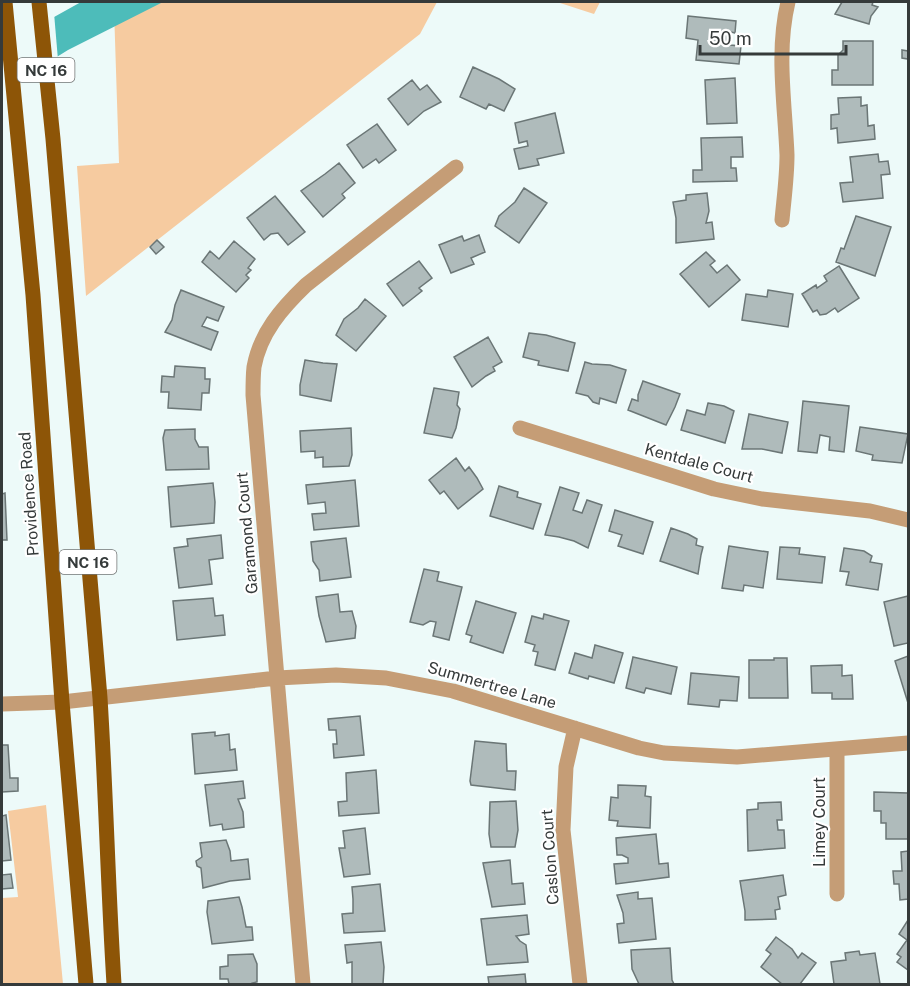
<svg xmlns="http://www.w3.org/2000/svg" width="910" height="986" viewBox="0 0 910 986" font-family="'Public Sans',sans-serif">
	<rect width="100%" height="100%" fill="#edfaf9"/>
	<path fill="#f6cba0" d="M128,2h309l-17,32 -334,262 -9,-130 42,-3 -5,-154z
		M557,2h43l-6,12z
		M46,805l17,179h-61v-86l16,-1 -10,-86z"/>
	<path fill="#4dbcba" d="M81,2h82l-95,48 -66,41 18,-55z"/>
	<path fill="#edfaf9" d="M54,13l4,47 -56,34v-47l16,-14z"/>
	<path fill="#afbbbb" stroke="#6b7676" stroke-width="1.5" d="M842,2h31l-1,3 6,2 -7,9 -2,8 -34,-10z
		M688,16l48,5 -1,12 -4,-1 -1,13 11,1 -2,18 -43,-4 2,-20 -12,-2z
		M843,41h30v44h-41v-15h6v-15l5,-5z
		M902,50l6,1v8l-6,-1z
		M473,67l26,12 16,10 -11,22 -15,-7 -3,5 -26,-12z
		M735,78l2,45 -30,1 -2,-44z
		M412,80l8,10 7,-5 14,17 -17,9 -16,14 -20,-26z
		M861,97v9l6,-1 1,21 6,-1 1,14 -37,4 -1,-15 -6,1v-14l8,-1 -1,-16z
		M555,113l9,40 -27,6 2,6 -20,4 -5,-20 14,-3 -1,-5 -8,2 -4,-20z
		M377,124l19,26 -17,13 -3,-4 -13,9 -16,-23z
		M742,137l1,20h-12v11h5l1,13 -44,1v-12h9l-1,-32z
		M878,154l1,8 9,-1 2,13 -9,1 2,23 -40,4 -3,-19 13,-1 -3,-25z
		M339,163l16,20 -13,11 3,4 -22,19 -22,-26 24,-17z
		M524,188l23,15 -28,40 -24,-17 4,-10 16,-14z
		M707,193l2,18 -3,12 6,-1 2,17 -38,4v-25l-3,-16 13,-2v-5z
		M275,196l30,36 -17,13 -10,-12 -7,1 -7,6 -17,-22z
		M856,216l35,11 -16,49 -39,-14 5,-14 3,1z
		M479,235l6,17 -14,6 3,6 -23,9 -12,-28 23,-9 2,5z
		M157,240l7,7 -8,7 -6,-7z
		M234,241l21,18 -7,9 3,2 -5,5 3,3 -13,14 -34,-30 8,-11 9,8z
		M706,252l9,9 -5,4 7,8 10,-8 13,15 -31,27 -29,-33z
		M419,261l13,17 -13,10 3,3 -19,15 -16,-22z
		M839,266l20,32 -21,14 -3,-4 -9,6 -6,1 -3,-5 -4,2 -11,-18 14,-9 1,3 10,-7 -3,-5z
		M181,290l43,17 -6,14 -11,-4 -5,9 16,6 -7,18 -46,-18 7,-12 3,-15z
		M768,290l25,4 -5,33 -46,-7 4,-26 21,3z
		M365,299l21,17 -30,35 -20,-16 8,-16 14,-11z
		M529,333l17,2 29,8 -7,28 -30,-6 1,-4 -16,-4z
		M488,337l14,25 -9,5 2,4 -9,5 -14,11 -18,-30z
		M305,360l18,3 14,1 -6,37 -31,-6v-10z
		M585,362l7,2 18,1 16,5 -10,33 -16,-5 -1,6 -6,-2 -5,-6 -12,-3z
		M175,366l30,2v11h5l-1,14h-7l-1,17 -33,-2 1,-16h-8l1,-16 12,1z
		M643,381l37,13 -5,13 -9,18 -38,-15 4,-11 6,2v-6z
		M434,388l25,4 -2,13 3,4 -4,19 -4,10 -28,-5z
		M803,401l46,5 -5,46 -15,-2 1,-13 -10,-2 -3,18 -19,-2z
		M708,403l16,3 10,5 -9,32 -44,-13 6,-20 18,5z
		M749,414l39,8 -6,31 -20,-4h-20z
		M860,427l48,7 -6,29 -30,-3 1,-5 -17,-4z
		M351,428l1,27 -3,11 -26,1v-10l-8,1v-7l-14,1 -1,-21z
		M195,429v10l4,8h9l1,22 -43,1 -3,-32 2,-8z
		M456,458l9,13 4,-4 8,11 6,11 -25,20 -14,-18 -4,3 -11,-14z
		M355,480l4,46 -45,4 -2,-16 14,-1 -1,-11 -17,2 -2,-19z
		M213,483l2,19 -1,21 -43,4 -3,-40z
		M499,486l19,6 -1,5 24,7 -8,25 -43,-13z
		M560,487l19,6 -6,17 9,3 5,-13 15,5 -14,43 -14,-7 -15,-4 -14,-2z
		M5,493l2,47h-5v-46z
		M615,510l38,12 -10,32 -25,-8 4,-11 -13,-4z
		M671,528l17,6 9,5 -1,6 7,2 -2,8 -3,19 -38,-13z
		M221,535l2,23 -14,2 3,24 -33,4 -5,-40 14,-2 -1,-7z
		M346,538l5,39 -31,4 -1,-11 -6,-9 -2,-19z
		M729,546l39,6 -5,36 -19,-3 -1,6 -21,-3z
		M780,547l20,1 -1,6 26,3 -3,26 -45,-4z
		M844,548l20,3 8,5 -2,6 12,2 -4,26 -32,-5 3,-13 -9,-1z
		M424,569l15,3 -2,9 25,6 -13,53 -16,-4 3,-14 -6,-1 -7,4 -13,-3z
		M338,594l2,18 12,-1 4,15 -1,12 -29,4 -7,-26 -3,-19z
		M908,596v47l-14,3 -10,-44z
		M213,598l2,18 8,-1 2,20 -48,5 -4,-39z
		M476,601l40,12 -13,40 -33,-11 2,-6 -6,-2z
		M544,614l25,7 -14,49 -20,-5 3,-13 -5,-1 2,-6 -10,-3 7,-26 11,3z
		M595,645l28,8 -9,30 -25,-7 -1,3 -19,-6 6,-20 17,5z
		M908,656v47l-13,-42z
		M633,657l44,10 -6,27 -25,-6 -2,5 -18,-5z
		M774,658h13l1,40h-39v-38h25z
		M842,665v11l10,-1 1,24h-21v-6h-20l-1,-27z
		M691,673l48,4 -2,24 -17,-1 -1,7 -31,-3z
		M360,716l4,39 -30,3 -1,-14h4l-1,-14h-7l-1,-11z
		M215,732v4l14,-2 1,16 5,-1 2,21 -42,4 -3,-40z
		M475,741l31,3 1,27h9l-1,19 -44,-5 -1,-4z
		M2,745h6l2,33h8v13l-16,1z
		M376,770l3,43 -40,3 -1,-14 9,-1 -1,-28z
		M243,781l2,17 -7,1 5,13 1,15 -21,3 -1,-6 -12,2 -5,-41z
		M618,785l28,1 -1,10 6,1 -1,31 -33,-2 1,-5 -9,-1 2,-23 7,1z
		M874,792l34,1v46h-22v-16h-5v-12h-7z
		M516,801l2,29 -3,17h-24l-2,-13 1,-32z
		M781,802l1,18h-5l1,10h6l1,18 -37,3 -1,-41 11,-1v-6z
		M6,815l5,45 -9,1v-45z
		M365,828l5,46 -26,3 -5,-29h6l-2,-17z
		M656,834l3,30 9,-1 1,14 -53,7 -2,-20 14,-1v-5l-6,-3h-5l-1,-17z
		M226,840l4,11 1,10 17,-2 2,20 -20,2 -27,7 -2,-20 -4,-2 -1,-5 6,-4 -2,-14z
		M908,851v48l-8,1 -1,-16h-5l-1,-13h9l-1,-19z
		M510,860l2,24 11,-1 2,21 -33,3 -9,-44z
		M2,874v1l9,-1 2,14 -11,1z
		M783,875l3,20 -8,2 2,12 -5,1 1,9 -31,1v-9l-5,-30z
		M380,884l5,47 -41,2 -2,-19 11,-1v-14l-1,-12z
		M638,892v7l14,-1 4,41 -37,4 -2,-19 7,-1 -1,-10 -6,-18z
		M239,897l3,10 4,20h6l1,13 -41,4 -5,-32 1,-11z
		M527,915l2,19 -13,2 4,5 6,4 2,17 -41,3 -6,-46z
		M908,920v50l-11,-8 4,-5 -4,-3 10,-14 -8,-6z
		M776,937l16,12 6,9 4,-5 14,10 -16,21h-18l-21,-17 10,-13 -5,-4z
		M381,942l3,25 -1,17h-31v-22l-5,1 -2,-18z
		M670,948l2,32 2,4h-35l-7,-15 -1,-19z
		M859,951l1,4 15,-2 5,31h-46l-3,-22 15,-2 -1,-7z
		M253,954l4,10v18l-5,1v1h-23l-1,-5h-8v-12l8,-1v-11z
		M525,974l1,10h-37l-1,-7z"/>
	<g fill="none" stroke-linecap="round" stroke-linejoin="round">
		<path stroke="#c59d76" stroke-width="15" d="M782,220c2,-22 5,-43 5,-65 -2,-51 -11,-103 1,-153
			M520,428l194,61 48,10 108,12 38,9
			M2,704l60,-2 215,-24 59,-3 50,3 67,13 186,57 25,5 73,4 171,-14
			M575,728l-9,39 -3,63 17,154
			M837,894v-145
			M303,984l-50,-589c0,-9 0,-19 1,-28 6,-34 28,-59 52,-82l150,-118"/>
		<path stroke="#8d5507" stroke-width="15" d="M5,2l28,293 29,407 24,282
			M39,2l14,137 47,559c6,96 8,191 14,286"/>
	</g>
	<g text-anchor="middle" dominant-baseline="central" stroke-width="4.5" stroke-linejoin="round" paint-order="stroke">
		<g fill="#fff" stroke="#727575" stroke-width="1.5">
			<rect x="17.5" y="58" width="57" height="24" rx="4.5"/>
			<rect x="59.5" y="550" width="57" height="24" rx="4.5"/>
		</g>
		<g font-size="15" font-weight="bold" fill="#353a3a">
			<text x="46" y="70">NC 16</text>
			<text x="88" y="562">NC 16</text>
		</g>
		<g font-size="16" fill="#353a3a" stroke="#fff">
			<text transform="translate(699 463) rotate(15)">Kentdale Court</text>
			<text transform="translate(29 494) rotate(-94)">Providence Road</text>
			<text transform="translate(247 533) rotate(-95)">Garamond Court</text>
			<text transform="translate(492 685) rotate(16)">Summertree Lane</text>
			<text transform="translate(819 822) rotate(-90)">Limey Court</text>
			<text transform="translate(550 857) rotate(-94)">Caslon Court</text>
		</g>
	</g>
	<rect width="910" height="986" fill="none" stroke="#353a3a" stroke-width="6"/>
	<path d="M700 45v9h146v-9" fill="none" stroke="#353a3a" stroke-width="3"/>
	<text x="709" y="45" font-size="18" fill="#353a3a" stroke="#ffffff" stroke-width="4.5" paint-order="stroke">50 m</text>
</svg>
